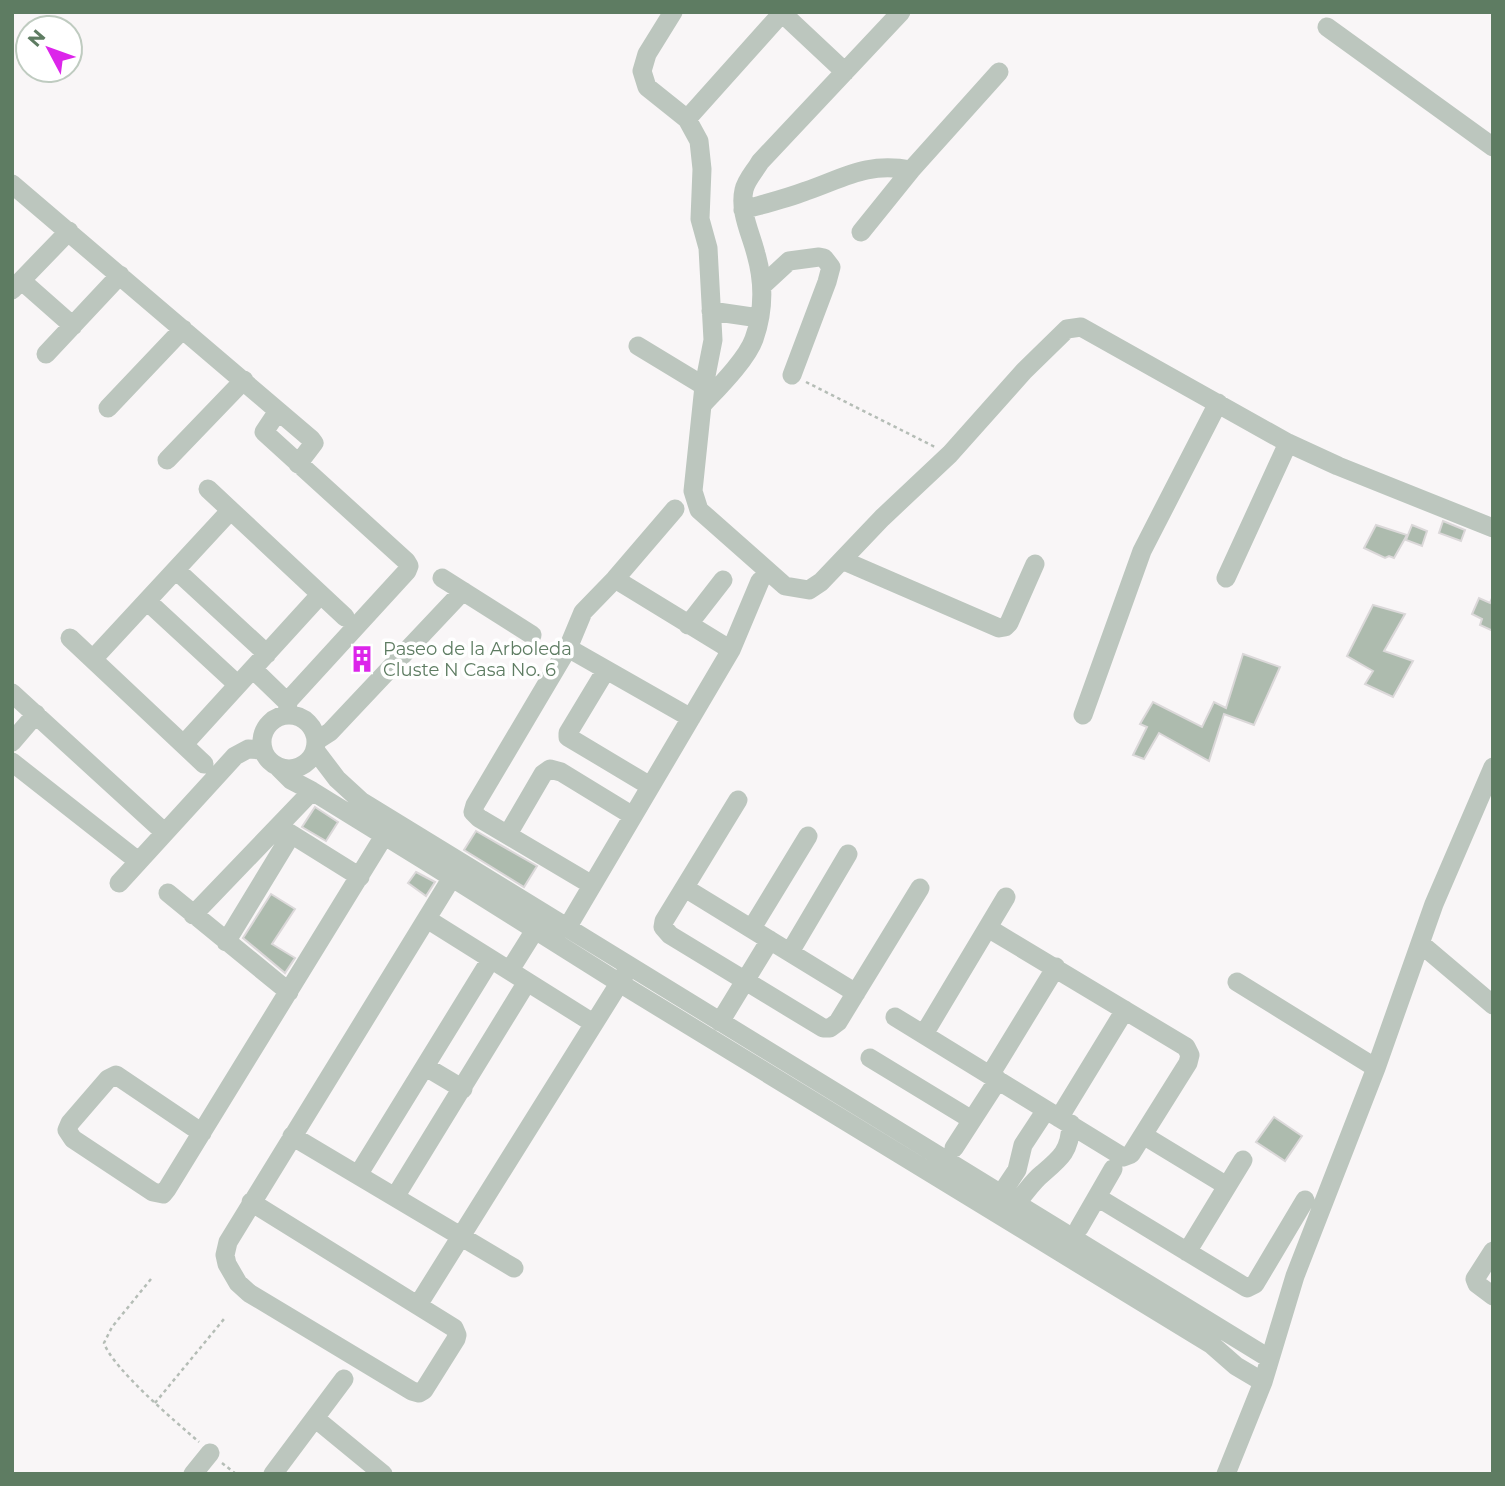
<svg xmlns="http://www.w3.org/2000/svg" width="1505" height="1486" viewBox="0 0 1505 1486" font-family="Montserrat,sans-serif">
	<rect width="100%" height="100%" fill="#f9f6f7"/>
	<path fill="#adbbae" stroke="#dbd8d9" stroke-width="2" d="M1443,521l22,9 -4,11 -22,-8z
		M1376,525l31,10 -13,23 -5,-2 -4,2 -21,-10z
		M1412,525l15,6 -5,15 -16,-6z
		M1493,596v35l-13,-6 2,-6 -10,-5 7,-16 11,5z
		M1373,605l32,9 -21,37 29,10 -20,36 -28,-13 8,-13 -26,-15z
		M1243,654l37,13 -26,58 -30,-11 -15,47 -50,-28 -15,26 -11,-4 14,-28 -7,-3 13,-22 49,25 12,-25 12,6z
		M315,807l23,15 -12,19 -24,-14z
		M476,831l61,35 -13,21 -60,-37z
		M416,872l19,10 -9,14 -18,-13z
		M271,894l24,15 -23,35 23,14 -10,15 -42,-35z
		M1274,1117l28,19 -17,25 -29,-19z"/>
	<g fill="none" stroke-linecap="round" stroke-linejoin="round">
		<path stroke="#b5bdb6" stroke-width="2.5" stroke-dasharray="3.5 3.5" stroke-linecap="butt" d="M806,382l129,65
			M151,1279l-39,48 -8,16c9,26 72,79 95,99
			M155,1403l69,-84
			M222,1463l14,11"/>
		<path stroke="#bcc6be" stroke-width="19" d="M673,12l-26,42 -5,17 5,16 40,32 12,22 3,28 -2,50 8,29 5,92 -9,46 -11,105 6,19 86,76 24,4 12,-8 61,-64 68,-64 74,-83 43,-42 14,-2 207,116 50,23 155,62
			M781,12l64,60
			M1327,27l166,120
			M687,119l95,-106
			M12,184l299,255 3,4 -16,21
			M743,210c21,-6 42,-11 63,-19 40,-14 61,-29 105,-21l88,-98
			M861,232l50,-62
			M22,281l51,45
			M763,285l26,-24 30,-4 5,1 7,9 -4,15 -35,93
			M12,290l57,-59
			M711,311l48,7
			M638,346l66,40
			M46,354l74,-79
			M704,403c14,-15 43,-44 50,-64 10,-28 10,-57 2,-85 -5,-20 -17,-43 -12,-64 2,-10 11,-19 16,-28l141,-150
			M108,408l75,-79
			M278,411l-14,21 142,129 3,5 -2,5 -120,131 2,13
			M167,460l77,-80
			M208,489l137,128
			M842,560l157,68 6,-1 4,-4 26,-59
			M176,570l91,84
			M442,578l90,57
			M1226,578l62,-135
			M615,579l116,71
			M147,601l91,84
			M688,625l35,-45
			M70,638l134,126
			M568,648l123,70
			M93,659l137,-148
			M253,669l34,33
			M606,670l-38,63v4l82,49
			M12,693l152,139
			M262 742a27 27 0 1 1 54 0a27 27 0 1 1-54 0Z
			M1083,715l59,-164 76,-148
			M316,741l14,-9 133,-141
			M12,742l24,-28
			M184,744l136,-149
			M315,750l22,29 24,22 909,558
			M12,762l126,99
			M279,768l12,12 21,11 115,71 7,-11
			M738,800l-74,121 -1,6 7,8 153,93h7l8,-6 82,-134
			M283,829l77,48
			M508,834l35,-60 7,-5 11,3 72,44
			M427,862l191,120 594,363 24,21 27,16
			M119,883l116,-127 13,-7 14,1
			M592,885l-113,-67 -6,-6 2,-7 93,-157 15,-36 32,-33 60,-70
			M685,888l171,105
			M168,893l121,99
			M193,915l119,-124
			M427,919l166,104
			M567,928l164,-278 29,-69
			M752,928l56,-92
			M226,942l65,-107
			M1421,944l72,61
			M790,952l58,-98
			M510,970l25,-40 4,-10
			M1237,982l139,86
			M895,1017l228,140 8,-3 57,-91 2,-8 -4,-8 -198,-119
			M720,1022l50,-82
			M924,1034l82,-137
			M870,1058l102,62
			M426,1067l37,22
			M990,1075l66,-108
			M1059,1118l66,-108
			M202,1133l-86,-58 -8,4 -38,44 -3,7 6,9 80,53 10,2 4,-5 217,-353
			M1143,1135l84,51
			M292,1136l222,132
			M954,1148l44,-68
			M358,1175l133,-216
			M1001,1194l16,-24 6,-25 23,-35
			M395,1197l132,-215
			M1097,1197l150,91 8,-4 50,-84
			M251,1202l203,126 3,7 -1,4 -32,51 -5,3 -7,-2 -163,-98 -11,-10 -11,-19 -2,-9 3,-13 223,-363
			M1016,1203c9,-9 16,-21 26,-29 19,-16 28,-23 29,-50
			M1079,1228l34,-59
			M1493,1251l-18,28 2,5 16,12
			M1187,1252l56,-92
			M418,1305l207,-331
			M316,1419l67,55
			M193,1474l17,-21
			M273,1474l71,-95
			M1226,1474l37,-92 32,-106 81,-208 58,-164 59,-137"/>
	</g>
	<defs>
		<symbol id="building-bare" viewBox="-9 -9 18 18"><path d="M-4-6H4V6H1V3H-1V6H-4ZM-2.5-4.3h1.7v1.8h-1.7ZM.8-4.3h1.7v1.8H.8ZM-2.5-1h1.7V.8h-1.7ZM.8-1h1.7V.8H.8Z" fill="#dc25ea" stroke="#fff" stroke-width="2.5" paint-order="stroke"/></symbol>
	</defs>
	<g fill-rule="evenodd">
		<use href="#building-bare" x="343" y="640" width="38" height="38"/>
	</g>
	<g text-anchor="middle" dominant-baseline="central" stroke-width="7" stroke-linejoin="round" paint-order="stroke">
		<g font-size="18" fill="#5e7c62" stroke="#fff" text-anchor="start">
			<text x="383" y="649">Paseo de la Arboleda<tspan x="383" dy="21">Cluste N Casa No. 6</tspan></text>
		</g>
	</g>
	<rect width="1505" height="1486" fill="none" stroke="#5e7c62" stroke-width="28"/>
	<g transform="translate(49 49) rotate(311)"><circle r="33" fill="#ffffff" stroke="#bfcbc0" stroke-width="2"/>
	<path d="M0-5L12 26L0 18L-12 26Z" fill="#dc25ea"/>
	<text y="-10" font-size="19" font-weight="bold" text-anchor="middle" fill="#5e7c62">N</text>
	</g>
</svg>
